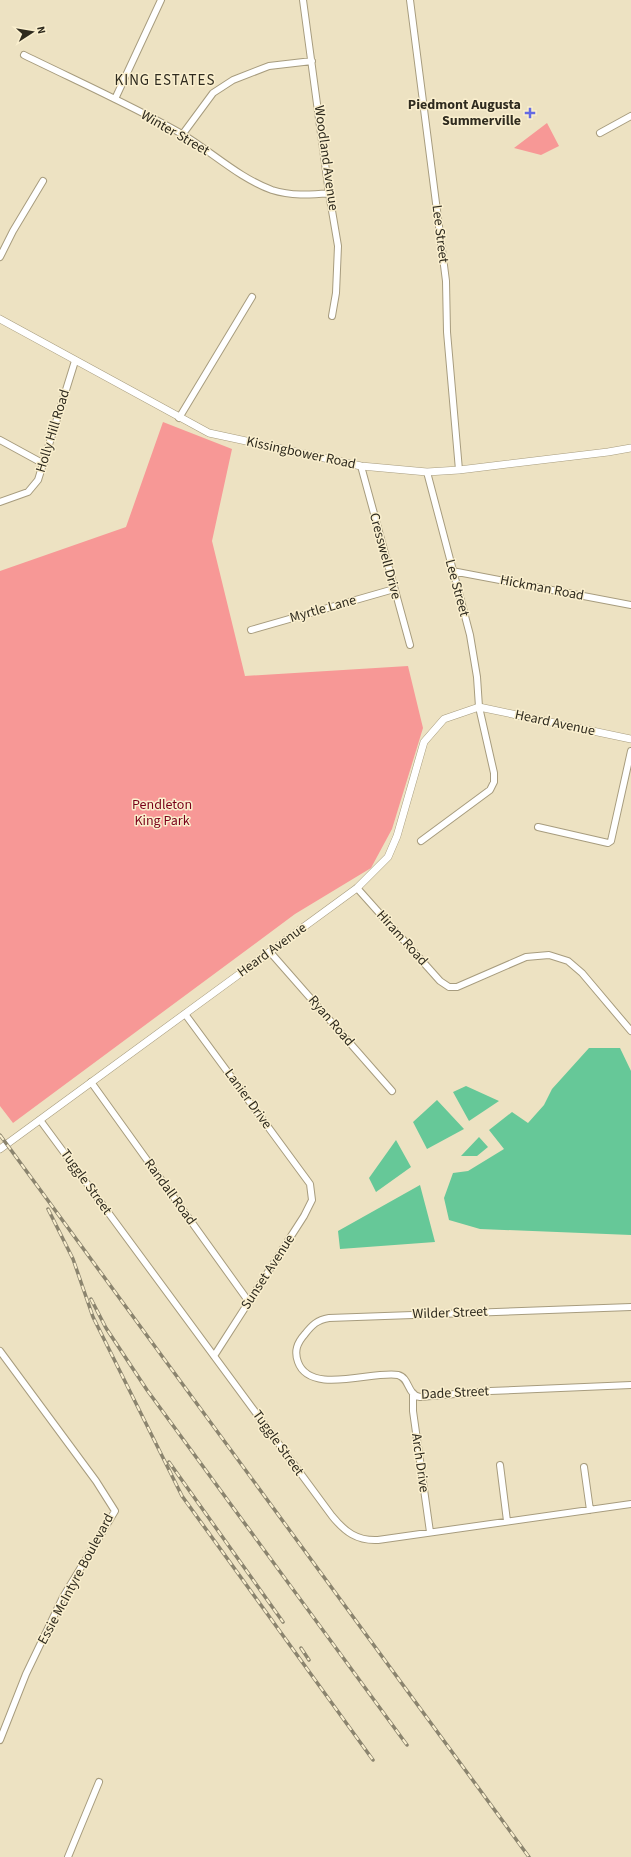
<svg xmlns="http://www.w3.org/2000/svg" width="631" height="1857" viewBox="0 0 631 1857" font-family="'Source Sans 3',sans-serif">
	<rect width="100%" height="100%" fill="#ede2c2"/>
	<path fill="#f79896" d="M547,123l12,23 -18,9 -27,-7z
		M163,422l69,27 -20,92 33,135 163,-10 15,62 -31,101 -21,39 -76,46 -282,209 -13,-17v-535l126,-44z"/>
	<path fill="#66c898" d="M589,1048h31l11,23v164l-151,-6 -31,-9 -5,-22 9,-25 15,-2 36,-22 -15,-19 23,-18 16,11 16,-18 8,-16z
		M466,1086l33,15 -30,20 -16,-29z
		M437,1100l27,29 -37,20 -14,-27z
		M479,1137l9,10 -11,9h-16z
		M396,1140l15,27 -35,25 -7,-14z
		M420,1185l15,57 -95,7 -2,-18z"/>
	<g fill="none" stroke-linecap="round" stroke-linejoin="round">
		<defs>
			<path id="minor" d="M303,0l26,193 9,53 -2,47 -4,23
				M410,0l36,281 1,51 12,138
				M24,55c53,26 107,50 158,79 30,18 57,44 90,56 19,6 38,5 57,3
				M115,99l46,-99
				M600,133l31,-17
				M182,135l31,-42 20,-13 36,-14 43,-5
				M0,257l13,-26 30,-50
				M179,418l73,-121
				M0,440l44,24
				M361,466l49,179
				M0,502l28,-10 10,-12 37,-119
				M452,571l179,34
				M251,630l143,-41
				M538,827l70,16 3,-2 20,-90
				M421,841l69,-51 4,-8v-9l-15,-66 -2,-30 -7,-42 -43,-163
				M357,888l83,93 9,6h8l69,-30 23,-2 19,6 14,12 49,58
				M270,952l122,139
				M185,1014l125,170 2,16 -8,16 -90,140
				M91,1082l158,220
				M40,1120l292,396c13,16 25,25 46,24l253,-36
				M631,1307l-302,11c-12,2 -17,7 -24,16 -8,9 -11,17 -7,28 12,34 76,8 100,13 12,3 9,20 22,22l70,-6 141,-6
				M0,1351l96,130 19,30 -52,86 -37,77 -26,66
				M413,1393v18l17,121
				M500,1465l7,56
				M584,1467l6,43
				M68,1857l31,-75"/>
			<path id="tertiary" d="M0,319l209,114 152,33 66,6 32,-2 149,-18 23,-4
				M0,1149l357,-261 31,-31 9,-21 27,-94 20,-23 35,-12 152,32"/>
		</defs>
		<use href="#minor" stroke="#a79c7e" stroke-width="8"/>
		<use href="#tertiary" stroke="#a79c7e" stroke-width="8"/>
		<use href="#minor" stroke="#fff" stroke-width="6"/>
		<use href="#tertiary" stroke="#fff" stroke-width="7"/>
		<defs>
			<path id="rail" d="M0,1135l529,722
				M48,1209l25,50 20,58 89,179 191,264
				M91,1299l15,29 41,62 260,355
				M169,1462l114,160
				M301,1648l8,12"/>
		</defs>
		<use href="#rail" stroke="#8b846e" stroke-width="3.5"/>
		<use href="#rail" stroke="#faefce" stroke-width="2" stroke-dasharray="6" stroke-linecap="butt"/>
	</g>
	<path fill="#646ae3" stroke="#faefce" stroke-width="1.5" d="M528 107h4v4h4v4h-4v4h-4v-4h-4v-4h4z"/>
	<g text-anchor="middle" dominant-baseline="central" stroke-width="3" stroke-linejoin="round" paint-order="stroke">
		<g font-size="14" font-weight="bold" fill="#2f2b1f" stroke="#faefce" text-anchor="end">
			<text x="521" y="105">Piedmont Augusta<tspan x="521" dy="16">Summerville</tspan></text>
		</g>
		<g font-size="14" fill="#2f2b1f" stroke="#faefce">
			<text transform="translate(175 133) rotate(30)">Winter Street</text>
			<text transform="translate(326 158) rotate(82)">Woodland Avenue</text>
			<text transform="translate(440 234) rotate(83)">Lee Street</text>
			<text transform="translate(53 431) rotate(-73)">Holly Hill Road</text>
			<text transform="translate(301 453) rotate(12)">Kissingbower Road</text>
			<text transform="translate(385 556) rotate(75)">Cresswell Drive</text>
			<text transform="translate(457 588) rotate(75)">Lee Street</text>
			<text transform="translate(542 588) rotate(11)">Hickman Road</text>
			<text transform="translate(323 609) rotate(-16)">Myrtle Lane</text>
			<text transform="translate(555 723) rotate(12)">Heard Avenue</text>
			<text transform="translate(402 938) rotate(48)">Hiram Road</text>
			<text transform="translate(272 950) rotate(-36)">Heard Avenue</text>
			<text transform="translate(331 1021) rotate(49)">Ryan Road</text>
			<text transform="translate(248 1099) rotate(54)">Lanier Drive</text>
			<text transform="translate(86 1182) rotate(54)">Tuggle Street</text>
			<text transform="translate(170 1192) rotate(54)">Randall Road</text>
			<text transform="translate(268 1272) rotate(-57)">Sunset Avenue</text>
			<text transform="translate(450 1313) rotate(-2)">Wilder Street</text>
			<text transform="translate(455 1393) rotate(-3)">Dade Street</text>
			<text transform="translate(278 1443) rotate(54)">Tuggle Street</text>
			<text transform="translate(420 1463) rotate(82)">Arch Drive</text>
			<text transform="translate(76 1579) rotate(-62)">Essie McIntyre Boulevard</text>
		</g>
		<g font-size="14" fill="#790018" stroke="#faefce">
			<text x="162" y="805">Pendleton<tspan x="162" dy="16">King Park</tspan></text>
		</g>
		<g font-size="15" letter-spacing="1" fill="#2f2b1f" stroke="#faefce">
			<text x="165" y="80">KING ESTATES</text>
		</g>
	</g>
	<g transform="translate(32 32) rotate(78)" stroke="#faefce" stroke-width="3" paint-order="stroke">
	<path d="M0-3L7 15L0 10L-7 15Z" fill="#2f2b1f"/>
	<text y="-6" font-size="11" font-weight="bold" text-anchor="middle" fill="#2f2b1f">N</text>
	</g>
</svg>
